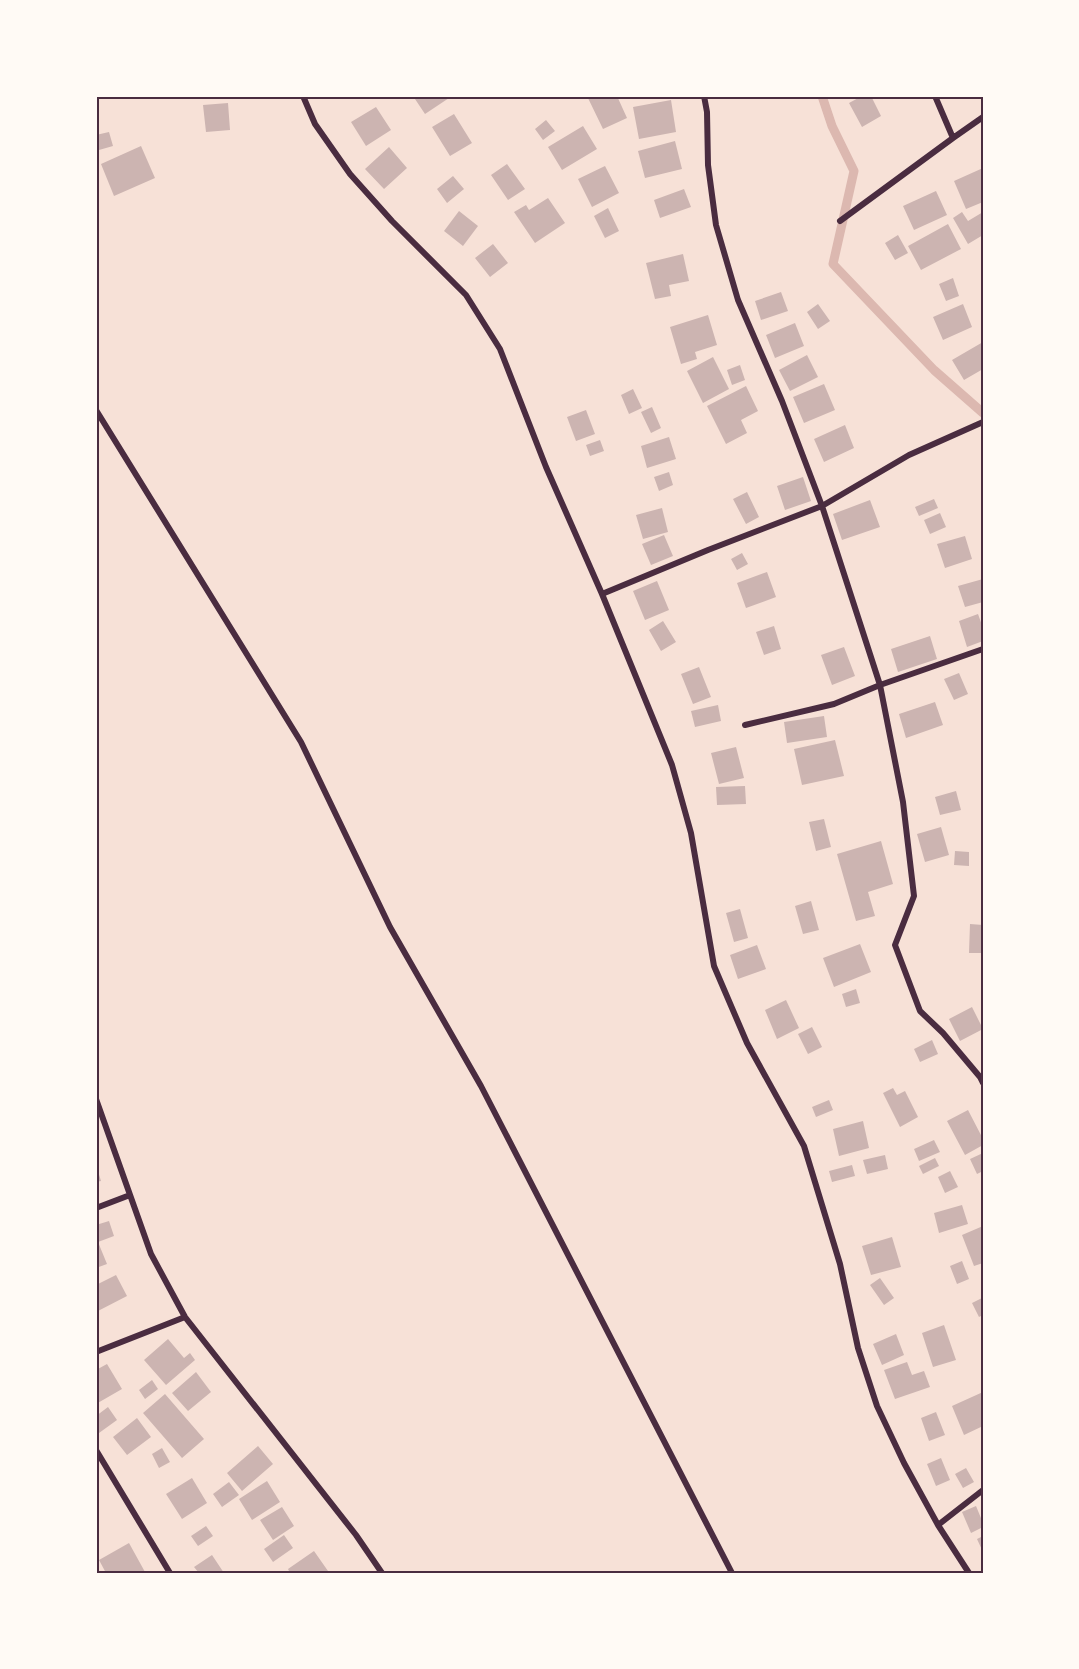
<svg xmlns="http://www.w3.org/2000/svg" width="1079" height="1669" viewBox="0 0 1079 1669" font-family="Georgia,serif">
	<rect width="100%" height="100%" fill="#f7e1d7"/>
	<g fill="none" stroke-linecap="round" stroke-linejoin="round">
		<path stroke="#dcb8b0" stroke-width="9" d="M822,96l10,30 22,45 -21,93 101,106 49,43"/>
	</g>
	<path fill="#ccb4b1" d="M413,96h39l-27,18z
		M587,96h30l10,22 -24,11z
		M862,96h9l10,20 -19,11 -13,-24z
		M671,100l5,32 -37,7 -6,-32z
		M228,103l2,27 -24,2 -3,-27z
		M376,107l15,23 -25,16 -15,-24z
		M454,114l18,29 -22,13 -18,-29z
		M546,120l9,11 -12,9 -8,-11z
		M583,126l14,23 -35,21 -14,-23z
		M109,132l4,14 -14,4 -3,-15z
		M675,141l7,28 -37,9 -7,-27z
		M141,146l14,32 -41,18 -13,-32z
		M389,147l18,21 -23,21 -19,-20z
		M507,164l18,25 -17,11 -17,-25z
		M605,166l14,27 -27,14 -14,-28z
		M983,168v34l-17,7 -12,-28z
		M453,176l11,13 -17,14 -10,-14z
		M684,189l7,18 -31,11 -6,-18z
		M936,191l11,24 -33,15 -11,-24z
		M548,198l17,25 -30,20 -21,-31 12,-7 3,5z
		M608,208l11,23 -14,7 -11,-22z
		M459,211l19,15 -15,20 -19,-15z
		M962,212l6,9 15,-9v23l-15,9 -15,-26z
		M948,224l13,25 -40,21 -13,-24z
		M898,235l10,18 -13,7 -10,-17z
		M493,244l15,19 -18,14 -15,-19z
		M683,254l6,27 -20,4 2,11 -16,3 -9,-36z
		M953,278l6,18 -13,5 -7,-17z
		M781,292l7,19 -27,9 -6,-19z
		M818,304l12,17 -12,8 -11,-17z
		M963,304l9,23 -29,13 -10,-23z
		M708,315l9,30 -22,7 2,7 -16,5 -11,-37z
		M795,323l9,23 -29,12 -9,-23z
		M983,342v27l-19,11 -12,-20z
		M807,355l11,22 -28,14 -11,-21z
		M713,357l16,32 -26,14 -16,-32z
		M740,365l5,15 -13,5 -5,-15z
		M824,384l11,26 -31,13 -11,-26z
		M746,386l12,25 -17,9 6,13 -21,11 -19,-38z
		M633,389l9,19 -13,6 -8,-19z
		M652,407l9,21 -10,5 -10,-21z
		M586,410l9,24 -19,7 -9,-24z
		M845,425l9,23 -30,14 -10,-23z
		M669,437l7,22 -29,9 -6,-22z
		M600,440l4,11 -14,5 -4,-11z
		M669,472l4,13 -14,6 -5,-14z
		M803,477l8,24 -26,9 -8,-24z
		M747,492l12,25 -13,7 -13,-25z
		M934,499l4,9 -19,8 -4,-9z
		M870,500l10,27 -38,13 -9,-26z
		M662,508l6,24 -25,7 -7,-24z
		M940,513l6,14 -16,7 -6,-14z
		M664,535l9,21 -22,9 -9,-21z
		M965,536l7,23 -27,9 -8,-24z
		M742,553l6,11 -11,6 -6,-11z
		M767,572l9,25 -30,11 -9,-25z
		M983,579v23l-18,5 -7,-21z
		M657,581l12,29 -24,10 -12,-29z
		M978,614l5,14v13l-16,6 -8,-26z
		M663,621l13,21 -15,9 -12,-21z
		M774,626l7,23 -17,6 -8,-23z
		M930,636l7,23 -39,13 -7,-23z
		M844,647l11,29 -23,9 -11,-30z
		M699,667l12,30 -18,7 -12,-30z
		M959,673l9,21 -14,6 -10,-21z
		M935,702l8,23 -37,13 -7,-24z
		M718,705l3,16 -26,6 -4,-16z
		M824,716l3,21 -40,6 -3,-21z
		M835,740l9,36 -42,9 -8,-36z
		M736,747l8,31 -25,6 -8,-31z
		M745,786l1,18 -29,1 -1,-18z
		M956,791l5,19 -21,5 -5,-18z
		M824,819l7,28 -15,4 -7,-29z
		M941,827l8,28 -24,7 -8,-28z
		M881,841l12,43 -25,8 7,24 -19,5 -19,-67z
		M955,851l14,1v14l-15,-1z
		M811,901l8,29 -16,4 -8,-28z
		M740,909l8,29 -14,4 -8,-29z
		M970,924l13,1v28h-14z
		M860,944l11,28 -37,15 -11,-29z
		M757,945l9,24 -28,10 -8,-24z
		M856,989l4,14 -14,4 -4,-13z
		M786,1000l13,28 -22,11 -12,-29z
		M972,1007l11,22 -23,12 -11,-22z
		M812,1027l10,20 -14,7 -10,-20z
		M932,1040l6,14 -18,8 -6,-13z
		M893,1088l4,7 8,-4 13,26 -18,10 -17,-34z
		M829,1100l4,10 -17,7 -4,-10z
		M968,1110l15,29v6l-18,10 -18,-34z
		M863,1121l6,27 -30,8 -6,-27z
		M934,1140l6,12 -21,9 -5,-12z
		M983,1153v18l-6,3 -7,-15z
		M885,1155l3,14 -21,5 -4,-14z
		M935,1158l4,8 -16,8 -4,-8z
		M96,1165l5,16 -5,1z
		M852,1165l3,11 -23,6 -3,-11z
		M950,1171l8,16 -13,6 -7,-16z
		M962,1205l6,19 -29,9 -5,-20z
		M109,1221l5,15 -16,6 9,22 -11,4v-43z
		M983,1226v37l-9,3 -12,-31z
		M892,1237l9,30 -30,8 -9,-29z
		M962,1261l7,18 -12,5 -7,-18z
		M116,1275l11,21 -31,16v-27z
		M880,1278l14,20 -10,7 -14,-20z
		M982,1298l1,17 -4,2 -7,-14z
		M944,1325l12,35 -23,7 -11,-34z
		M896,1334l8,21 -22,10 -9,-21z
		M168,1339l16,19 6,-5 5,7 -29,25 -22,-25z
		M907,1362l5,13 12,-4 6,16 -35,12 -11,-29z
		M107,1364l15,25 -26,15v-34z
		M196,1372l15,20 -23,19 -16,-18z
		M152,1380l6,9 -13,10 -6,-9z
		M983,1392v34l-19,9 -12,-29z
		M165,1394l39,45 -22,19 -39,-45z
		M108,1407l9,13 -18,13 -3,-4v-13z
		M936,1412l9,23 -16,6 -8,-23z
		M137,1418l14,19 -24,18 -14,-18z
		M258,1446l15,18 -31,27 -15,-18z
		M162,1448l8,14 -11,6 -7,-14z
		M941,1458l9,22 -14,6 -9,-22z
		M966,1468l8,14 -11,6 -8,-14z
		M192,1478l15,25 -25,16 -16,-25z
		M267,1481l13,21 -28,18 -13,-21z
		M229,1482l10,13 -17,12 -9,-13z
		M976,1506l7,17v4l-12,6 -9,-21z
		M282,1507l12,19 -21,14 -13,-20z
		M206,1526l7,10 -15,10 -7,-10z
		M284,1535l9,13 -20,14 -9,-13z
		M983,1536v16l-6,-13z
		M129,1543l16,29 -39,1 -7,-13z
		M314,1551l14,20 -2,2h-36l-2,-4z
		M212,1555l12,18h-25l-5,-6z"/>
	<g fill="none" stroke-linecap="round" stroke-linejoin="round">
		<path stroke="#4a2c40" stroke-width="6" d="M303,96l12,28 35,50 42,47 74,74 34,54 46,118 56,127 70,171 19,68 23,133 33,77 57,103 36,118 18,84 19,58 27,57 34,62 31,48
			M704,96l3,16 1,53 8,60 22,75 44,101 40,105 58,179 23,117 11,94 -19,49 25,66 23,22 37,44 3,6
			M935,96l18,42 30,-21
			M840,221l113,-83
			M96,410l205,332 89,185 91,159 251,487
			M602,594l106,-44 114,-44 87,-51 74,-33
			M745,725l89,-21 46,-19 103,-36
			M96,1099l55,155 34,63 171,218 26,38
			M96,1208l34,-13
			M96,1352l89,-35
			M96,1450l74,123
			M938,1525l45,-35"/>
	</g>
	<rect width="1079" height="1669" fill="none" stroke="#fffaf5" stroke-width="195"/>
	<rect x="98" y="98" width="884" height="1474" fill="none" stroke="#4a2c40" stroke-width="2"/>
</svg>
